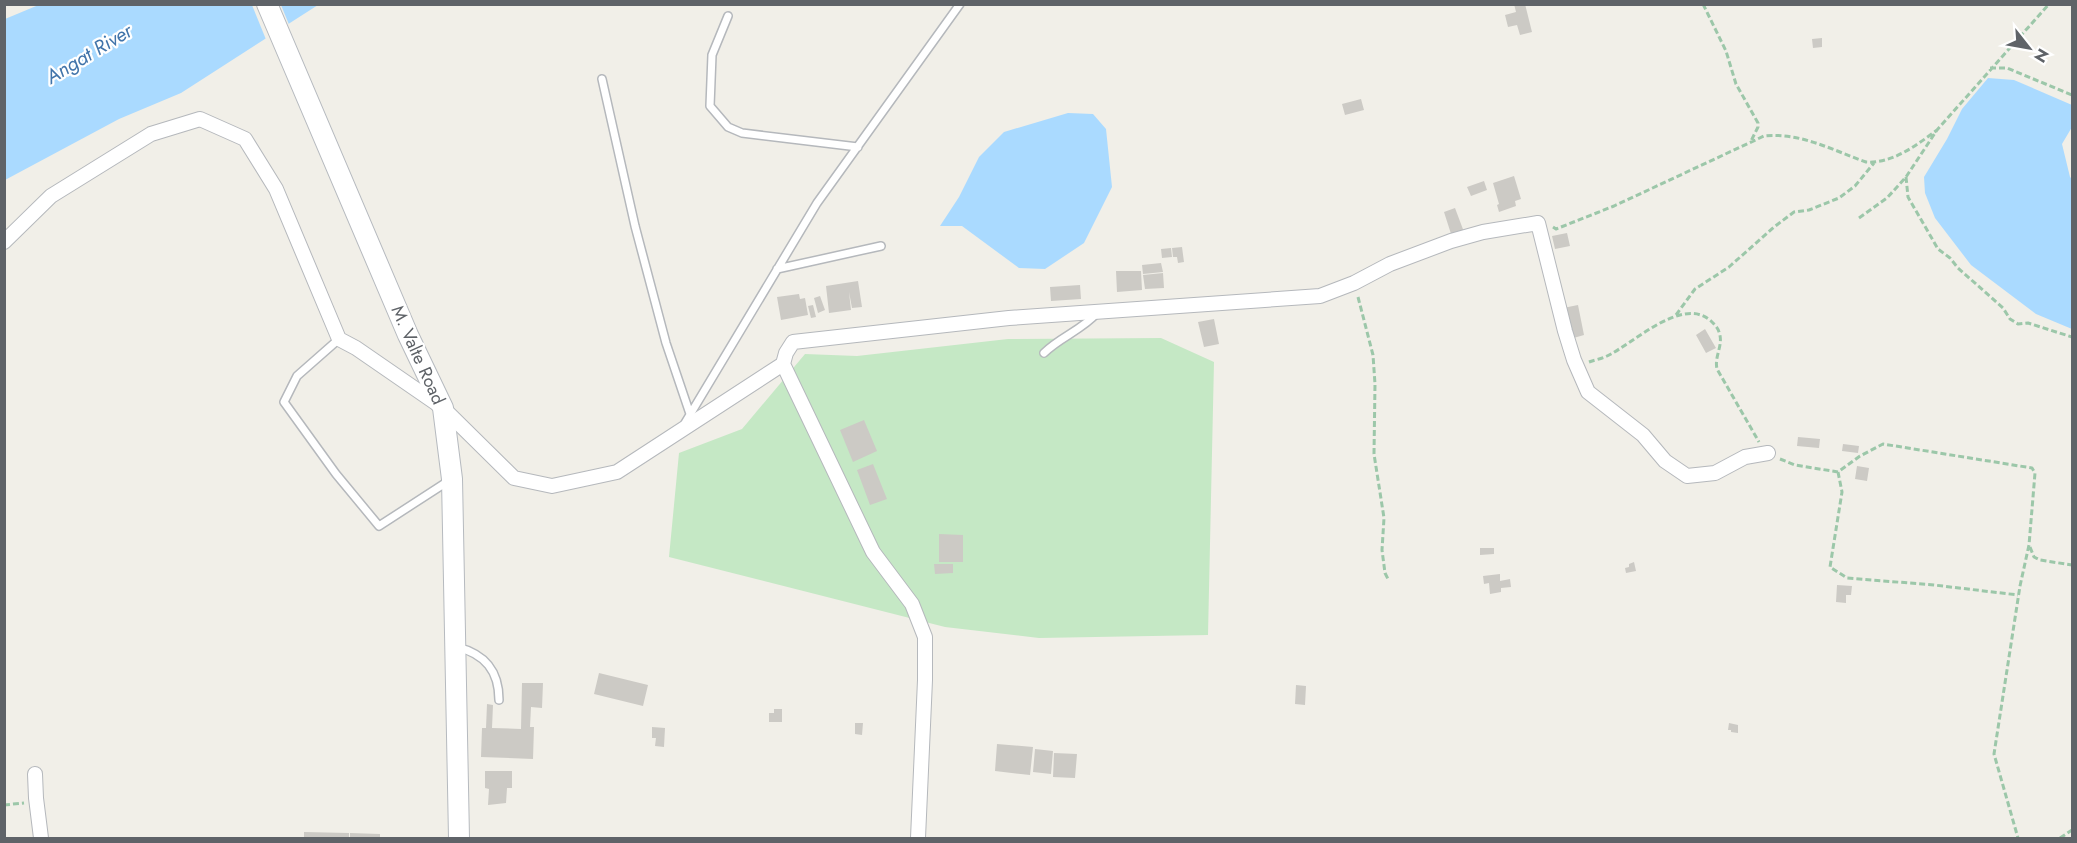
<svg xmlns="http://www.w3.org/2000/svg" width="2077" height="843" viewBox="0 0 2077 843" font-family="Jost,sans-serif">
	<rect width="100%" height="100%" fill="#f1efe8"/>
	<path fill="#c5e8c5" d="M1161,338l53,24 -6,273 -169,3 -94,-11 -276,-70 10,-104 63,-24 63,-75 52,2 151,-17z"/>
	<path fill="#aadaff" d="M41,4l277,1 -137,88 -62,26 -114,61v-161z
		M1988,78l26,2 58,25v22l-10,17 8,33 2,2v150l-36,-15 -65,-49 -36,-47 -10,-25 -1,-16 23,-38 15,-30z
		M1068,113l25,1 13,15 6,58 -28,56 -39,26 -26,-1 -57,-42h-22l19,-29 20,-40 25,-25z"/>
	<path fill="#f1efe8" d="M252,5h29l9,22 -23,15z"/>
	<path fill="#cccac5" d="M1514,4h11l7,28 -12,3 -3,-10 -9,2 -3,-12 11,-3z
		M1822,38v9l-9,1 -1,-9z
		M1361,99l3,11 -19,5 -3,-11z
		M1514,176l7,23 -6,2 1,5 -17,6 -2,-7 2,-1 -6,-21z
		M1484,181l3,9 -16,6 -4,-9z
		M1455,208l9,24 -12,5 -8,-25z
		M1567,233l3,13 -15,3 -3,-13z
		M1182,247l2,15 -6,1 -1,-6h-4l-1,-9z
		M1171,248l1,9 -10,1 -1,-9z
		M1161,263l2,9 -20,2 -1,-9z
		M1116,271h25l1,19 -25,2z
		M1163,273l1,15 -19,1 -2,-14z
		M858,281l4,26 -10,1 -3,-16 2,18 -22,3 -3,-27z
		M1080,285l1,14 -30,2 -1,-14z
		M799,294l1,5 5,-1 3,17 -27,5 -4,-23z
		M820,296l5,14 -7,3 -4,-15z
		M813,305l3,12 -5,1 -3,-12z
		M1578,305l6,30 -14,4 -7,-31z
		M1214,319l5,25 -15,3 -6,-25z
		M1705,329l11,19 -10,5 -10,-18z
		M864,420l13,31 -24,11 -13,-32z
		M1798,437l22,2 -1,9 -22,-2z
		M1843,444l16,2 -1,7 -16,-2z
		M873,464l14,35 -17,6 -13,-35z
		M1857,466l12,2 -2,13 -12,-2z
		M939,534l24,1v27h-24z
		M1480,548h14v6l-14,1z
		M1634,562l2,9 -10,2 -1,-5 4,-1v-3z
		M934,564h19v9l-18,1z
		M1500,574v7l10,-2 1,8 -10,1v4l-11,2 -1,-11 -5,1 -1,-8z
		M1837,585l15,1 -1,9h-5v8l-10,-1z
		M599,673l49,12 -5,21 -49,-12z
		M522,683h21l-1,25 -11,-1 -1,20h4l-1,32 -52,-2 1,-29h4l1,-24 6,1 -1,23 29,1z
		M1296,685l10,1 -1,19 -10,-1z
		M774,709h8v13h-13v-9h5z
		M855,723h8l-1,12 -7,-1z
		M1729,723l9,2v8l-7,-1v-2h-3z
		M652,727l13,1 -1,19 -9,-1 1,-8h-4z
		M997,744l36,3 -3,28 -35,-4z
		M1035,749l18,2 -2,23 -18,-2z
		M1054,753l23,1 -2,24 -22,-1z
		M485,771h27v17h-5l-1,15 -18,2 1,-16 -4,-1z
		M304,832l45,1v5h-45z
		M350,833l30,1v4h-30z"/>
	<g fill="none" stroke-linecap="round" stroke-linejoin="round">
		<defs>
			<path id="service" d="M728,16l-16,39 -2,51 18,21 14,6 116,14
				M602,79l33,147 31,117 24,71
				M777,269l104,-23
				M339,339l-42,37 -13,26 52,72 43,52 71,-46
				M1044,353c16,-16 38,-23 53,-40
				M685,423l132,-220 143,-199
				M457,647c28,7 42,24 42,53"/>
			<path id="minor" d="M4,242l47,-46 100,-62 49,-15 45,20 31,50 63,150 17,9 87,60 71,70 38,8 65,-14 166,-108
				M35,774l1,24 5,40
				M918,838l7,-158v-43l-13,-33 -39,-52 -90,-188 3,-11 7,-11 216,-24 311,-22 34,-13 36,-19 61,-23 32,-9 55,-9 27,108 9,29 14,32 55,43 22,26 22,15 28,-3 30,-16 23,-4"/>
			<path id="secondary" d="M267,4l141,331 35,73 9,71 7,359"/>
		</defs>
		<use href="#service" stroke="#b5b8bc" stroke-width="10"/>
		<use href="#minor" stroke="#b5b8bc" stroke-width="16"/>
		<use href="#secondary" stroke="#b6babf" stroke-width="22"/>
		<path stroke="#9cc7a9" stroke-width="3" stroke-dasharray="6 3" stroke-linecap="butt" d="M1703,4l23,47 10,33 22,39v4l-7,14
			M1990,68h17l65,27
			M1906,177l2,20 30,52 12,9 8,10 45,40 7,11 8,5 10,-1 44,14
			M1859,218l28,-20 19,-21 31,-47 112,-126
			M1553,227l3,2 58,-23 150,-70c36,-4 68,14 102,26 26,2 51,-17 71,-32
			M1358,297l15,58 2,29 -1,70 10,64 -2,32 3,23 3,6
			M1676,315l19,-26 34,-22 45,-40 20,-15 15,-2 30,-12 16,-12 19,-23
			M1589,362c5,-2 12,-3 18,-6 26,-12 75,-61 104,-35 3,3 7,7 8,11 5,13 -5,24 -2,37l42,73
			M1780,459l15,6 43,7 22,-16 23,-12 149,24 3,5 -6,72 -9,41 -26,168 24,84
			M1838,472l4,20 -12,75 17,11 87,7 84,10
			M2030,547l4,10 6,3 32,5
			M4,805l20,-2
			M2060,838l12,-8"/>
		<use href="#service" stroke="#fff" stroke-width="7"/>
		<use href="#minor" stroke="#fff" stroke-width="14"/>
		<use href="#secondary" stroke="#fff" stroke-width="20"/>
	</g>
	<g text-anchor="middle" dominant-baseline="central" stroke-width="4.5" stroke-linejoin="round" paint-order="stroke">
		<g font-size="18" fill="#5f6368" stroke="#fff">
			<text transform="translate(418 355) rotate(66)">M. Valte Road</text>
		</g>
		<g font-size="20" font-style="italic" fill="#4174aa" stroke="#fff">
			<text transform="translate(89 54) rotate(-31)">Angat River</text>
		</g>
	</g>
	<rect width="2077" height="843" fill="none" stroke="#5f6368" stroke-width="12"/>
	<g transform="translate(2029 48) rotate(121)" stroke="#ffffff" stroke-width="4.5" paint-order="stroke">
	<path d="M0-4.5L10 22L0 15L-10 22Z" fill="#5f6368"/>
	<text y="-9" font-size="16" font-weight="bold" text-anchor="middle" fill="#5f6368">N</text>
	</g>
</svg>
